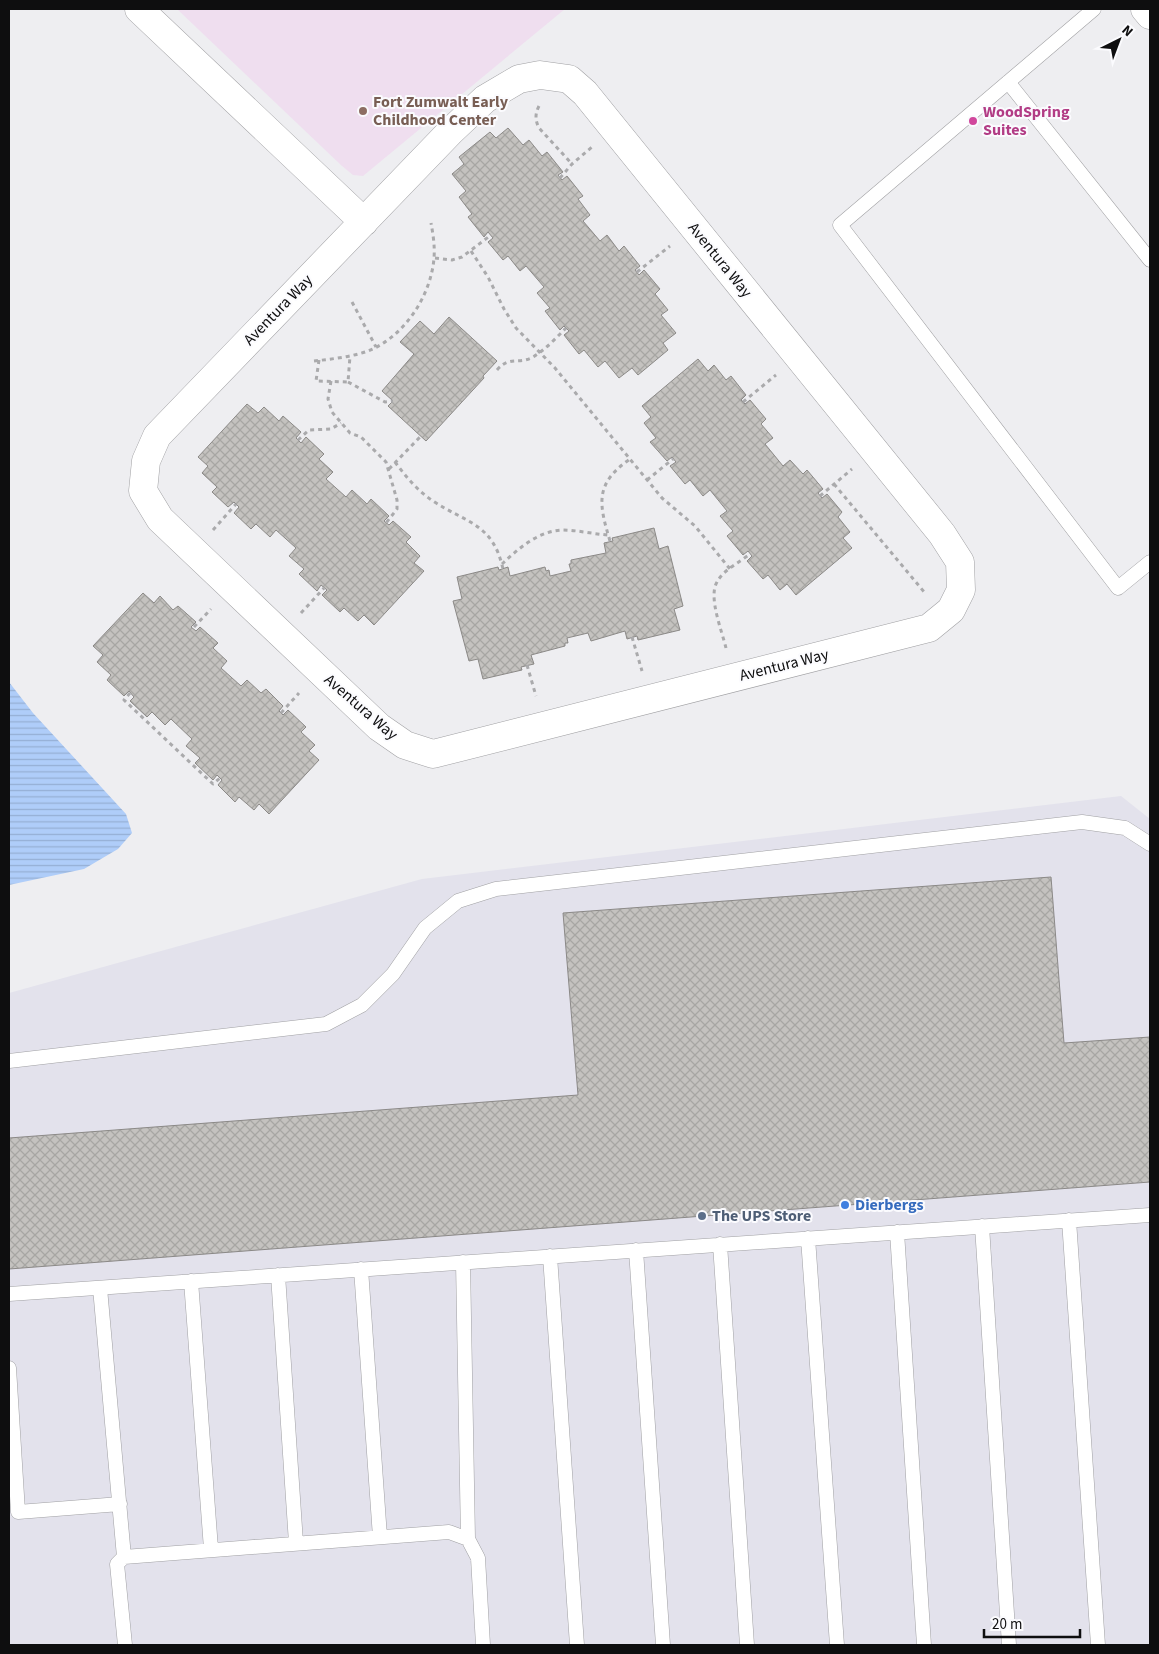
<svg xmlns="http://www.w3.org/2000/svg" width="1159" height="1654" viewBox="0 0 1159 1654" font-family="'Source Sans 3',sans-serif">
	<defs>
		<pattern id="water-rules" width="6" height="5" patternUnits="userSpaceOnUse" patternTransform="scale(1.25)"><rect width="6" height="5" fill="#afcdf9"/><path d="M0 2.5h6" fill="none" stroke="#95afd4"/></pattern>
		<pattern id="building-cross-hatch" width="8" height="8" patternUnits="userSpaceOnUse" patternTransform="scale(1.25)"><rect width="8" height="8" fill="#c4c2bf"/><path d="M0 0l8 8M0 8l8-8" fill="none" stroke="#a7a6a3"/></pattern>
	</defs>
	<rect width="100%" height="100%" fill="#eeeef1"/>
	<path fill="#e3e2ec" d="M1121,796l29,23v826h-1141v-652l413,-114z"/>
	<path fill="#efdeef" d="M177,9h388l-202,167 -10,-1 -11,-9z"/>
	<path fill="url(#water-rules)" d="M9,682l24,31 93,101 6,19 -14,16 -34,20 -75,16z"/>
	<path fill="url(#building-cross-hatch)" stroke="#8b8987" d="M508,128l15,17 6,-5 13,16 5,-4 16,20 -5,3 4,5 5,-4 16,20 -5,3 12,16 -7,6 17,20 7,-6 12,16 5,-5 16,20 -5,4 4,5 5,-5 16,19 -5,5 13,16 -7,5 15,18 -13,10 5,7 -30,25 -6,-7 -13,10 -14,-17 -7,6 -14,-17 -5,4 -15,-19 5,-4 -5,-5 -4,4 -15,-19 5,-3 -13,-15 7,-6 -18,-21 -6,5 -12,-15 -5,4 -15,-18 5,-4 -5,-6 -4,5 -16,-20 4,-3 -13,-17 7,-6 -14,-17 12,-10 -5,-7 31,-25 6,6z
		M449,317l48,44 -14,15 1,2 -58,63 -38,-35 5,-5 -11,-10 32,-37 -14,-12 20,-21 14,13z
		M698,359l10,12 6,-6 12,15 5,-4 15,19 -5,5 4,4 5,-4 16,19 -5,5 12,14 -8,6 18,22 7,-6 13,14 4,-4 16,19 -5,4 4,5 5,-4 15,18 -4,5 12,15 -7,6 9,10 -56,47 -9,-11 -7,6 -12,-15 -5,4 -16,-18 5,-5 -4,-5 -5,4 -16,-19 6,-5 -13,-15 7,-5 -17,-21 -7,6 -13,-16 -5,4 -15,-18 6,-4 -4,-5 -5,4 -17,-19 6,-4 -12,-15 7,-6 -9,-11z
		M247,404l11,9 6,-6 15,14 4,-5 18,16 -5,6 5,5 5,-6 18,17 -5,5 14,13 -7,7 20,18 6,-7 15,14 4,-5 18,17 -5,5 5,4 4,-4 18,16 -5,5 14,14 -6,7 10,8 -50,54 -10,-10 -6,6 -14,-13 -4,4 -18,-17 5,-5 -6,-5 -4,6 -18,-17 5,-5 -15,-13 7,-8 -20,-18 -6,7 -14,-13 -5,5 -17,-16 5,-6 -5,-5 -6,5 -16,-15 5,-5 -15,-14 6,-7 -10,-9z
		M654,528l5,21 9,-3 15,60 -9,3 6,21 -42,10 -1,-4 -10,3 -2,-8 -34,10 -3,-8 -21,5 1,5h-3v3l-34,9 3,9 -13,3 1,3 -39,9 -5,-20 -9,2 -16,-60 9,-2 -5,-22 41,-10 1,3 9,-3 2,9 35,-9 1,4 3,-1 1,6 21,-5 -2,-7h2v-4l35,-7 -2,-10 9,-2 -1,-3z
		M143,593l11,10 6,-7 13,14 5,-4 18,16 -5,5 5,4 4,-4 18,16 -5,5 14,13 -6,7 20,18 6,-6 14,13 5,-4 17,17 -4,5 4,4 5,-5 18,17 -5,5 14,13 -6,6 10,9 -50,54 -10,-10 -5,6 -15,-13 -4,5 -17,-17 4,-5 -5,-5 -4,5 -18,-17 5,-5 -14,-12 6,-7 -21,-20 -6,6 -13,-13 -5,5 -17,-16 4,-4 -5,-6 -5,5 -17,-16 4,-5 -14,-13 6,-7 -10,-9z
		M1051,877l13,166 86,-6v145l-1141,87v-131l569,-43 -15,-182z"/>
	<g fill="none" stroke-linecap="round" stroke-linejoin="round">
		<defs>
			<path id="service" d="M1094,9l-254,216 278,363 32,-26
				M1008,82l142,178
				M9,1061l317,-37 36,-19 31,-31 32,-46 33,-27 38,-12 586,-67 43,6 25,16
				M1069,1220l29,425
				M982,1226l27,419
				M897,1232l27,413
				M808,1238l29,407
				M720,1244l27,401
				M636,1250l27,395
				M550,1256l27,389
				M463,1262l5,277
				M361,1269l19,268
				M278,1275l18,268
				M191,1281l20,268
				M100,1288l24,269
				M9,1294l1141,-79
				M9,1368l9,144 102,-8
				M125,1645l-8,-81 7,-7 325,-25 19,7 10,19 5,87"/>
			<path id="minor" d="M139,9l225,213
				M540,75l29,4 16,14 357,441 18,28 1,28 -10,20 -22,18 -496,126 -28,-9 -26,-18 -219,-208 -17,-28 3,-30 11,-25 294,-305 34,-32 34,-20z"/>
			<path id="tertiary" d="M1145,9l5,6"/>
		</defs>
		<use href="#service" stroke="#a0a0a3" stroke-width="15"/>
		<use href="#minor" stroke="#a0a0a3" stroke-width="29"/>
		<use href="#tertiary" stroke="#a0a0a3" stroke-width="29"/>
		<path stroke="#aaaaac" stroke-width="3" stroke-dasharray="4 4" stroke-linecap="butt" d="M539,106c-4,8 -4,14 0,22l33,36
			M560,178l12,-14 20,-17
			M471,251l17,26 16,32 12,19 39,40 107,130 33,28 35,43
			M435,258l17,2 10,-3 29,-22
			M637,272l33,-26
			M352,302l24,45
			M319,360l-3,21 32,1 2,-26
			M314,361c18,-2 37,-4 54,-10 36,-14 63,-55 66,-93 1,-12 -1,-24 -3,-35
			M497,370c13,-15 22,-5 36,-13 12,-7 23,-19 33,-29
			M331,381l-3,18 4,13 18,21 11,4 25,25 11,38v9l-11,14
			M348,382l37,20 8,-1
			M743,402l33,-27
			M298,440l11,-10 22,-1 10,-6
			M395,462c11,15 23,29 38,39 33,22 60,22 70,68
			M389,469l32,-33
			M647,480l26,-21
			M834,484l91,109
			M820,496l32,-27
			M213,530l23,-26
			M610,541c-11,-37 -16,-57 20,-82
			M502,564c16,-15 36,-33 60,-34 15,0 31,4 46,5
			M301,613l23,-25
			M194,627l17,-18
			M632,637l10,34
			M726,648c-4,-17 -18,-51 -9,-66 6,-12 23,-20 33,-28
			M527,665l9,31
			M130,693l-6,7 89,84 7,-6
			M281,713l18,-20"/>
		<use href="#service" stroke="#fff" stroke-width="14"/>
		<use href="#minor" stroke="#fff" stroke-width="28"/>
		<use href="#tertiary" stroke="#fff" stroke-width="28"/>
	</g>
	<circle fill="#8d6e63" stroke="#fbfbfe" stroke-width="2" cx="363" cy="111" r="5"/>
	<circle fill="#d1479c" stroke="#fbfbfe" stroke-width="2" cx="973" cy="121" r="5"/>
	<circle fill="#3f7fe0" stroke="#fbfbfe" stroke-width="2" cx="845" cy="1205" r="5"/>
	<circle fill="#5c6f8a" stroke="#fbfbfe" stroke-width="2" cx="702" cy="1216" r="5"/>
	<g text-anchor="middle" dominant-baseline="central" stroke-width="4" stroke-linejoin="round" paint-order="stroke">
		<g font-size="16" font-weight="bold" fill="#785e54" stroke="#fbfbfe" text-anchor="start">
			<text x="373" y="102">Fort Zumwalt Early<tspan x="373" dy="18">Childhood Center</tspan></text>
		</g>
		<g font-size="16" font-weight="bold" fill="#b23c85" stroke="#fbfbfe" text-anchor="start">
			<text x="983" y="112">WoodSpring<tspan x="983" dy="18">Suites</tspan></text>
		</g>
		<g font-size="16" fill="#0e0e0f" stroke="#fbfbfe">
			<text transform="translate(720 260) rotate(51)">Aventura Way</text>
			<text transform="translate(278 310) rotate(-46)">Aventura Way</text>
			<text transform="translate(784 665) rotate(-14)">Aventura Way</text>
			<text transform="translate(361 707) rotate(41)">Aventura Way</text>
		</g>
		<g font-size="16" font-weight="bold" fill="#366cbe" stroke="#fbfbfe" text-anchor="start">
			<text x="855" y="1205">Dierbergs</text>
		</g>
		<g font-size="16" font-weight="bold" fill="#4e5e75" stroke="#fbfbfe" text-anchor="start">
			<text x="712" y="1216">The UPS Store</text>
		</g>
	</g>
	<rect width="1159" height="1654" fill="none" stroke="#0e0e0f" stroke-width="20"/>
	<g transform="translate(1119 40) rotate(42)" stroke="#fbfbfe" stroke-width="4" paint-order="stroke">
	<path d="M0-4L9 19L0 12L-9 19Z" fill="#0e0e0f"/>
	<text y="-8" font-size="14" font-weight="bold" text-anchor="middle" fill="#0e0e0f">N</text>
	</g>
	<path d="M984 1629v8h96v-8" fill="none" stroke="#0e0e0f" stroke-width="2.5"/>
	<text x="992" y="1629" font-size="15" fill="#0e0e0f" stroke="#fbfbfe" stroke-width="4" paint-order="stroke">20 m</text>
</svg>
